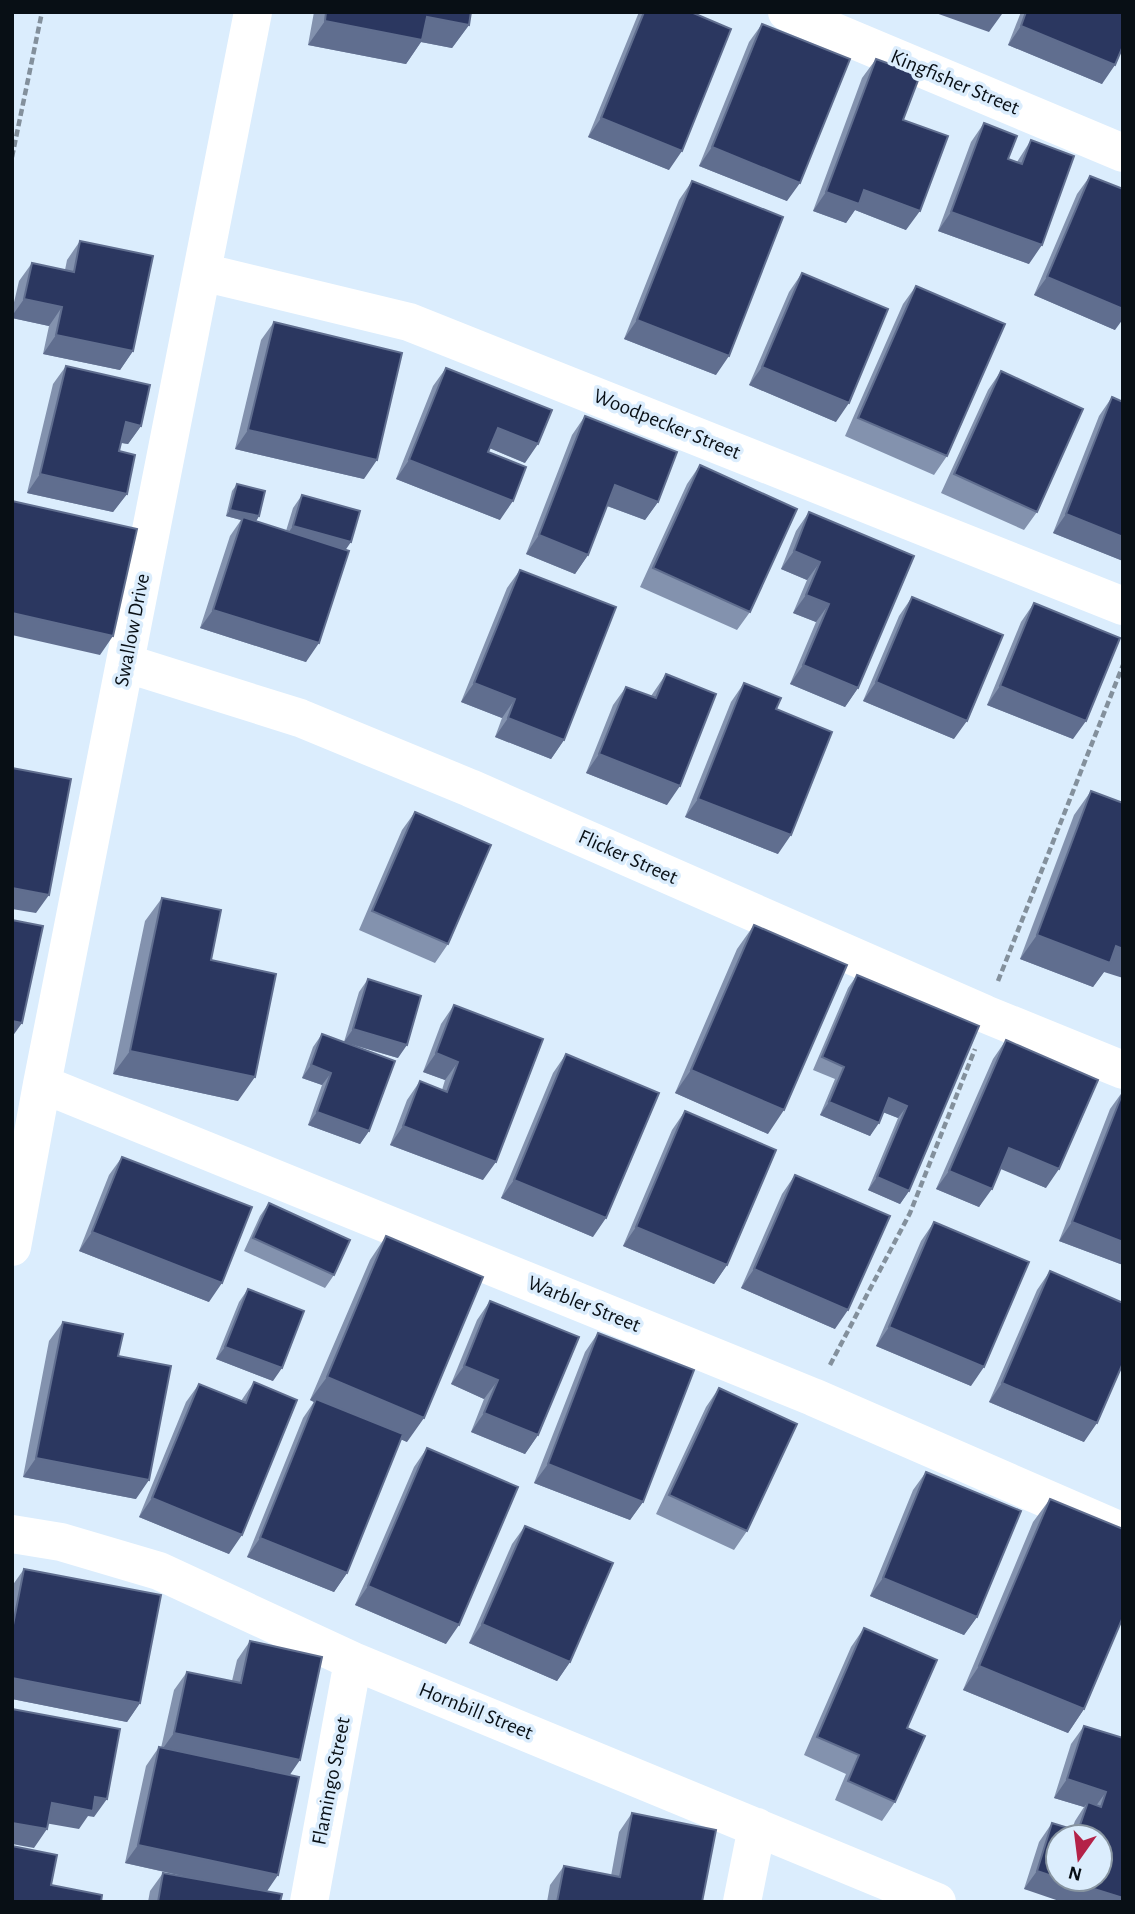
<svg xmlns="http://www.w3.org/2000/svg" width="1135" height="1914" viewBox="0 0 1135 1914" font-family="'Alegreya Sans',sans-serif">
	<rect width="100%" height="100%" fill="#dbedfd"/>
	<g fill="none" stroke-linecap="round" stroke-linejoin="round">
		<path stroke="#83909c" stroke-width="4.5" stroke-dasharray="7 3.5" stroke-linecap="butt" d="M12,157l30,-145
			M998,981l125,-316
			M830,1365l80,-152 65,-164"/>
		<path stroke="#fff" stroke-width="38" d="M787,12l336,141
			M202,272l207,50 714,284
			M125,663l175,55 170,70 515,226 138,56
			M42,1084l771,313 310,135
			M12,1247l30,-163 211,-1072
			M12,1534l49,8 98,29 194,90 584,241
			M309,1902l44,-241
			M742,1902l15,-75"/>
	</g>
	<path fill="#8392ae" d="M314,12h157l-2,13 -17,23 -31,-6 -15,22 -98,-19z
		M639,12h52l-22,158 -81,-33z
		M1021,12h102l-21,72 -94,-39z
		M762,24l25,177 -88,-35 50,-124z
		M876,59l27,61 3,110 -51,-20 -9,13 -33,-12 49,-133z
		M984,123l24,36 9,3 14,-22 -2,124 -91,-33 33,-89z
		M1090,176l25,154 -81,-35 43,-101z
		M692,181l24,194 -92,-36 55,-139z
		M80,241l53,110 -13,19 -77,-16 6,-28 -37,-8v-7l7,-30 13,-18 33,7 2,-10z
		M802,273l34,149 -87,-37 40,-93z
		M916,286l31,170 -13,19 -89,-39 58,-132z
		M274,322l90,157 -129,-30 26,-109z
		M66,366l75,60 -13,18 -7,-1 -2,8 8,43 -14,18 -86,-19 26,-109z
		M446,368l79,95 -36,-15 -1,4 12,68 -104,-41 37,-93z
		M1001,371l36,141 -13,18 -83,-37 47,-103z
		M1112,397l11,5v159l-70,-28 46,-117z
		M585,416l73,86 -13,18 -38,-14 -19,49 -13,19 -49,-20 46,-119z
		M700,465l50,147 -13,18 -97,-43 47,-103z
		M237,484l22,32 -3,5 30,10 7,-23 9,-13 44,55 -40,112 -106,-34 30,-92 11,-16 -15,-4 6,-25z
		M809,512l49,176 -13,19 -55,-23 26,-62 -23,-9 14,-33 -26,-11 15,-38z
		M520,570l44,170 -13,19 -56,-22 7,-19 -41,-16 46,-114z
		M912,597l42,142 -91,-38 36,-85z
		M1034,603l39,136 -86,-34 34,-83z
		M666,674l1,131 -81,-32 27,-68 13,-18 25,9z
		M744,683l32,26 2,145 -93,-37 46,-115z
		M1091,791l13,181 -11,15 -73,-28 54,-144z
		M415,812l33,132 -13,19 -76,-33 43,-100z
		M162,898l49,62 27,141 -125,-27 32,-153z
		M754,925l14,209 -93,-41 62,-144z
		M857,975l122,51 -70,165 -9,13 -32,-14 30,-72 -15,-6 -13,24 -50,-21 15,-36 -22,-9 35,-82z
		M368,979l30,79 -52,-15 23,88 -9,13 -52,-19 14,-40 -20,-7 11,-31 9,-13 22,8 15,-50z
		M454,1005l29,175 -93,-35 17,-45 13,-19 22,9 3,-10 -22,-8 18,-48z
		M1006,1040l40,148 -45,-20 -22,39 -43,-18 57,-130z
		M566,1054l27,183 -92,-39 52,-125z
		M1123,1091v174l-64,-24 51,-132z
		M685,1111l42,154 -13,19 -91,-38 49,-116z
		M122,1157l87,145 -130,-51 30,-76z
		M795,1175l40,154 -94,-41 41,-94z
		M269,1203l65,72 -9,13 -81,-37 16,-35z
		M934,1222l37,164 -95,-40 45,-105z
		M386,1236l21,206 -6,-3 -54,134 -13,19 -87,-35 56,-139 11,-16 -4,-2 60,-140z
		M1050,1271l34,171 -95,-40 48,-112z
		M248,1289l25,92 -57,-22 23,-57z
		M490,1301l48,134 -13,19 -54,-22 13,-33 -33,-15 26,-64z
		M63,1322l55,34 18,143 -113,-22 26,-136z
		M598,1333l45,169 -13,18 -96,-37 51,-131z
		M254,1382l-25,172 -90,-37 47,-115 13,-18 42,17z
		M719,1388l28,143 -13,19 -78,-36 50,-107z
		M427,1448l19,196 -91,-39 59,-138z
		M926,1472l51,145 -13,18 -94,-39 43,-106z
		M1050,1499l34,210 -16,24 -105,-43 70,-168z
		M525,1526l45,136 -13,19 -88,-38 43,-99z
		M24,1569l116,134 -13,19 -115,-23v-113z
		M864,1628l43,100 -12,74 -13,19 -47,-21 11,-26 -42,-19 47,-108z
		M250,1641l39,134 -22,116 13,11h-132l2,-11 13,-18 28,5 -66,-15 21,-97 13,-19 2,1 13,-58 13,-18 45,9 5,-21z
		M1084,1726l39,12v164l-99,-13 15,-47 13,-19 20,6 3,-8 9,-14 -30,-9 17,-54z
		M632,1813l70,89h-155l3,-17 14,-19 47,10 8,-44z"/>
	<path fill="#606e8f" d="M933,12h65l4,2 -13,18z
		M427,17l42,8 -17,23 -31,-6 -15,22 -98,-19 17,-24z
		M1021,26l94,39 -13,19 -94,-39z
		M601,118l81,33 -13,19 -81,-33z
		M712,147l88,36 -13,18 -88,-35z
		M864,190l56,21 -14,19 -51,-20 -9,13 -33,-12 13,-19z
		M951,212l91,33 -13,19 -91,-33z
		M1047,277l76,32v10l-8,11 -81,-35z
		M24,299l38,8 -13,19 -37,-8v-2z
		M637,320l92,36 -13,19 -92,-36z
		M56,335l77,16 -13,19 -77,-16z
		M762,367l87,36 -13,19 -87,-37z
		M126,422l15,4 -13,18 -16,-3z
		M498,428l40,16 -13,19 -40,-17z
		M248,430l129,30 -13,19 -129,-30z
		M409,460l104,41 -13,19 -104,-41z
		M40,474l87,20 -14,18 -86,-19z
		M615,485l43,17 -13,18 -43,-16z
		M230,510l29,6 -4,7 -12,-6 -2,3 -15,-4z
		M1066,514l57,23v24l-70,-28z
		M293,526l58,16 -9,13 -58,-16z
		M539,535l49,20 -13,19 -49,-20z
		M794,551l26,11 -13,18 -26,-11z
		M806,595l23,9 -13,18 -23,-9z
		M213,610l106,33 -13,19 -106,-34z
		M12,613l101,23 -13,19 -88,-20z
		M803,665l55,23 -13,19 -55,-23z
		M876,682l91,39 -13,18 -91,-38z
		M474,683l41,16 -13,19 -41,-16z
		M1000,686l86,35 -13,18 -86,-34z
		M508,718l56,22 -13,19 -56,-22z
		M599,754l81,32 -13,19 -81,-32z
		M698,799l93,36 -13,19 -93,-37z
		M12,888l37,7 -13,18 -24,-4z
		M1037,935l79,11 7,3v29l-19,-6 -11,15 -73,-28z
		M12,1021l10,2 -10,14z
		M353,1029l54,16 -9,13 -54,-16z
		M130,1051l125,26 -17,24 -125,-27z
		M436,1053l22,9 -13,18 -22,-8z
		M311,1065l20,8 -9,12 -20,-7z
		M691,1070l93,40 -16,24 -93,-41z
		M889,1098l18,8 -9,12 -18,-7z
		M829,1102l50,21 -9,13 -50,-21z
		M317,1112l52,19 -9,13 -52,-19z
		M403,1126l93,36 -13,18 -93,-35z
		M1009,1148l50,21 -13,19 -50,-21z
		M949,1171l43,18 -13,18 -43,-18z
		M877,1177l32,14 -9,13 -32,-14z
		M514,1180l92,38 -13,19 -92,-39z
		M1072,1222l51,20v23l-64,-24z
		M636,1227l91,38 -13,19 -91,-38z
		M92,1232l130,51 -13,19 -130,-51z
		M754,1269l94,41 -13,19 -94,-41z
		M889,1327l95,40 -13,19 -95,-40z
		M225,1347l57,21 -9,13 -57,-22z
		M464,1366l34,14 -14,19 -33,-15z
		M327,1377l97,41 -17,24 -92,-40 1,-3 -2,3 -4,-2z
		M1002,1383l95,40 -13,19 -95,-40z
		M484,1413l54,22 -13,19 -54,-22z
		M36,1458l113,22 -13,19 -113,-22z
		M548,1464l95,38 -13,18 -96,-37z
		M152,1498l90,37 -13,19 -90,-37z
		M260,1538l87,35 -13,19 -87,-35z
		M883,1578l94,39 -13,18 -94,-39z
		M368,1586l91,39 -13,19 -91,-39z
		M482,1624l88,38 -13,19 -88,-38z
		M979,1666l105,43 -16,24 -105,-43z
		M12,1678l128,25 -13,19 -115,-23z
		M174,1733l126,27 -13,19 -126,-28z
		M1067,1779l39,13 -13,18 -5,-8 -4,5 -30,-9z
		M95,1797l12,2 -13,18 -6,-1 -9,13 -40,-7 13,-19z
		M12,1823l35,6 -13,19 -22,-4z
		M138,1845l140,30 -13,19 -140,-31z
		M1037,1871l21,7v1h4l61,19v4h-61l-38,-13z"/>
	<path fill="#2b3760" stroke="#606e8f" stroke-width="2" d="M326,12h145l-2,13 -42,-8 -5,23 -97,-19z
		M644,12h47l40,17 -49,122 -81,-33z
		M1026,12h97v34l-8,19 -94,-39z
		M762,24l88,35 -50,124 -88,-36z
		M876,59l44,16 -17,45 45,16 -28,75 -56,-21 -5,14 -33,-12z
		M984,123l33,13 -9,23 14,5 9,-24 43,16 -32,89 -91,-33z
		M1090,176l33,13v120l-76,-32z
		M692,181l91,36 -54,139 -92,-36z
		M80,241l73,15 -20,95 -77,-16 6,-28 -38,-8 8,-36 42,9z
		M802,273l86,36 -39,94 -87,-36z
		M916,286l89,38 -58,132 -89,-38z
		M274,322l128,31 -25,107 -129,-30z
		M66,366l84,19 -9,41 -15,-4 -7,29 16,4 -8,39 -87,-20z
		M446,368l106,42 -14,34 -40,-16 -10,24 38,15 -13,34 -104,-41z
		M1001,371l82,38 -46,103 -83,-38z
		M1112,397l11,5v135l-57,-23z
		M585,416l92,36 -19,50 -43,-17 -27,70 -49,-20z
		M700,465l97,44 -47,103 -97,-44z
		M237,484l28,7 -6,25 -29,-6z
		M302,495l58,16 -9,31 -58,-16z
		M12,501l125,28 -24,107 -101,-23z
		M809,512l105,44 -56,132 -55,-23 26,-61 -23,-9 14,-33 -26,-11z
		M243,517l106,34 -30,92 -106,-33z
		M520,570l96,37 -52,133 -56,-22 7,-19 -41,-16z
		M912,597l91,38 -36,86 -91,-39z
		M1034,603l86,35 -34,83 -86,-35z
		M666,674l50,20 -36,92 -81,-32 27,-67 30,11z
		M744,683l37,15 -5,11 56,23 -41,103 -93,-36z
		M12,768l59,11 -22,116 -37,-7z
		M1091,791l32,12v146l-7,-3 -6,17 -73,-28z
		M415,812l76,33 -43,99 -76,-33z
		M162,898l59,12 -10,50 65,14 -21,103 -125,-26z
		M12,920l31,6 -21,97 -10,-2z
		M754,925l93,40 -63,145 -93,-40z
		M857,975l122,51 -70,165 -32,-14 30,-71 -18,-8 -10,25 -50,-21 15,-35 -22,-10z
		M368,979l53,17 -14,49 -54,-16z
		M454,1005l89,34 -47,123 -93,-36 17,-45 27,11 11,-30 -22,-9z
		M322,1034l73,27 -26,70 -52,-19 14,-39 -20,-8z
		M1006,1040l92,40 -39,89 -50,-21 -17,41 -43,-18z
		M566,1054l93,39 -53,125 -92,-38z
		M1123,1092v150l-51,-20z
		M685,1111l91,39 -49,115 -91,-38z
		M122,1157l130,50 -30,76 -130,-51z
		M795,1175l95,41 -42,94 -94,-41z
		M269,1203l81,37 -16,35 -81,-37z
		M934,1222l95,40 -45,105 -95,-40z
		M386,1236l97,41 -59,141 -97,-41z
		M1050,1271l73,32v60l-26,60 -95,-40z
		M248,1289l56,22 -22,57 -57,-21z
		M490,1301l89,36 -41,98 -54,-22 14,-33 -34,-14z
		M63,1322l60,12 -5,22 53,10 -22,114 -113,-22z
		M598,1333l96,37 -51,132 -95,-38z
		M254,1382l43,18 -55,135 -90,-37 47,-114 47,19z
		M719,1388l78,36 -50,107 -78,-36z
		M316,1399l87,35 -56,139 -87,-35z
		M427,1448l91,39 -59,138 -91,-39z
		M926,1472l95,39 -44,106 -94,-39z
		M1050,1499l73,30v88l-39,92 -105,-43z
		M525,1526l88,37 -43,99 -88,-38z
		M24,1569l137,26 -21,108 -128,-25v-48z
		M864,1628l73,32 -30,68 18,8 -30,66 -47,-21 11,-26 -42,-18z
		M250,1641l72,16 -22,103 -126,-27 13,-61 54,11z
		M12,1709l108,20 -13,70 -12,-2 -2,14 -41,-8 -5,26 -35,-6z
		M1084,1726l39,12v160l-61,-19h38v-42h-42v41l-21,-7 15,-48 26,8 10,-29 13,5 5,-15 -39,-13z
		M159,1747l140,30 -21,98 -140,-30z
		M632,1813l84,17 -14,72h-145l7,-36 56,11z
		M12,1846l45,9 -6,30 51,10 -1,7h-89z
		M163,1873l119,21 -2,8h-122z"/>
	<g text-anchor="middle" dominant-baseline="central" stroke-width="7" stroke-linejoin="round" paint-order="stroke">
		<g font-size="21" fill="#080f15" stroke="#dbedfd">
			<text transform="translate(955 82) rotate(23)">Kingfisher Street</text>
			<text transform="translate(667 424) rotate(22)">Woodpecker Street</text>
			<text transform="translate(132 630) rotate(-79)">Swallow Drive</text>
			<text transform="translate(628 857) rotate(24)">Flicker Street</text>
			<text transform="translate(584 1304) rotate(22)">Warbler Street</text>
			<text transform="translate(476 1711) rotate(22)">Hornbill Street</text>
			<text transform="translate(331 1781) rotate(-79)">Flamingo Street</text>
		</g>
	</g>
	<rect width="1135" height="1914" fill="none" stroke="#080f15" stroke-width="28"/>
	<g transform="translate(1079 1858) rotate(194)"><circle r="33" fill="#dbedfd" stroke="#8794a0" stroke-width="2"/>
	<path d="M0-5L12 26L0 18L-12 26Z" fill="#b42248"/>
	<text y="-10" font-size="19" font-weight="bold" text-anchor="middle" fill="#080f15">N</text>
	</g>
</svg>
